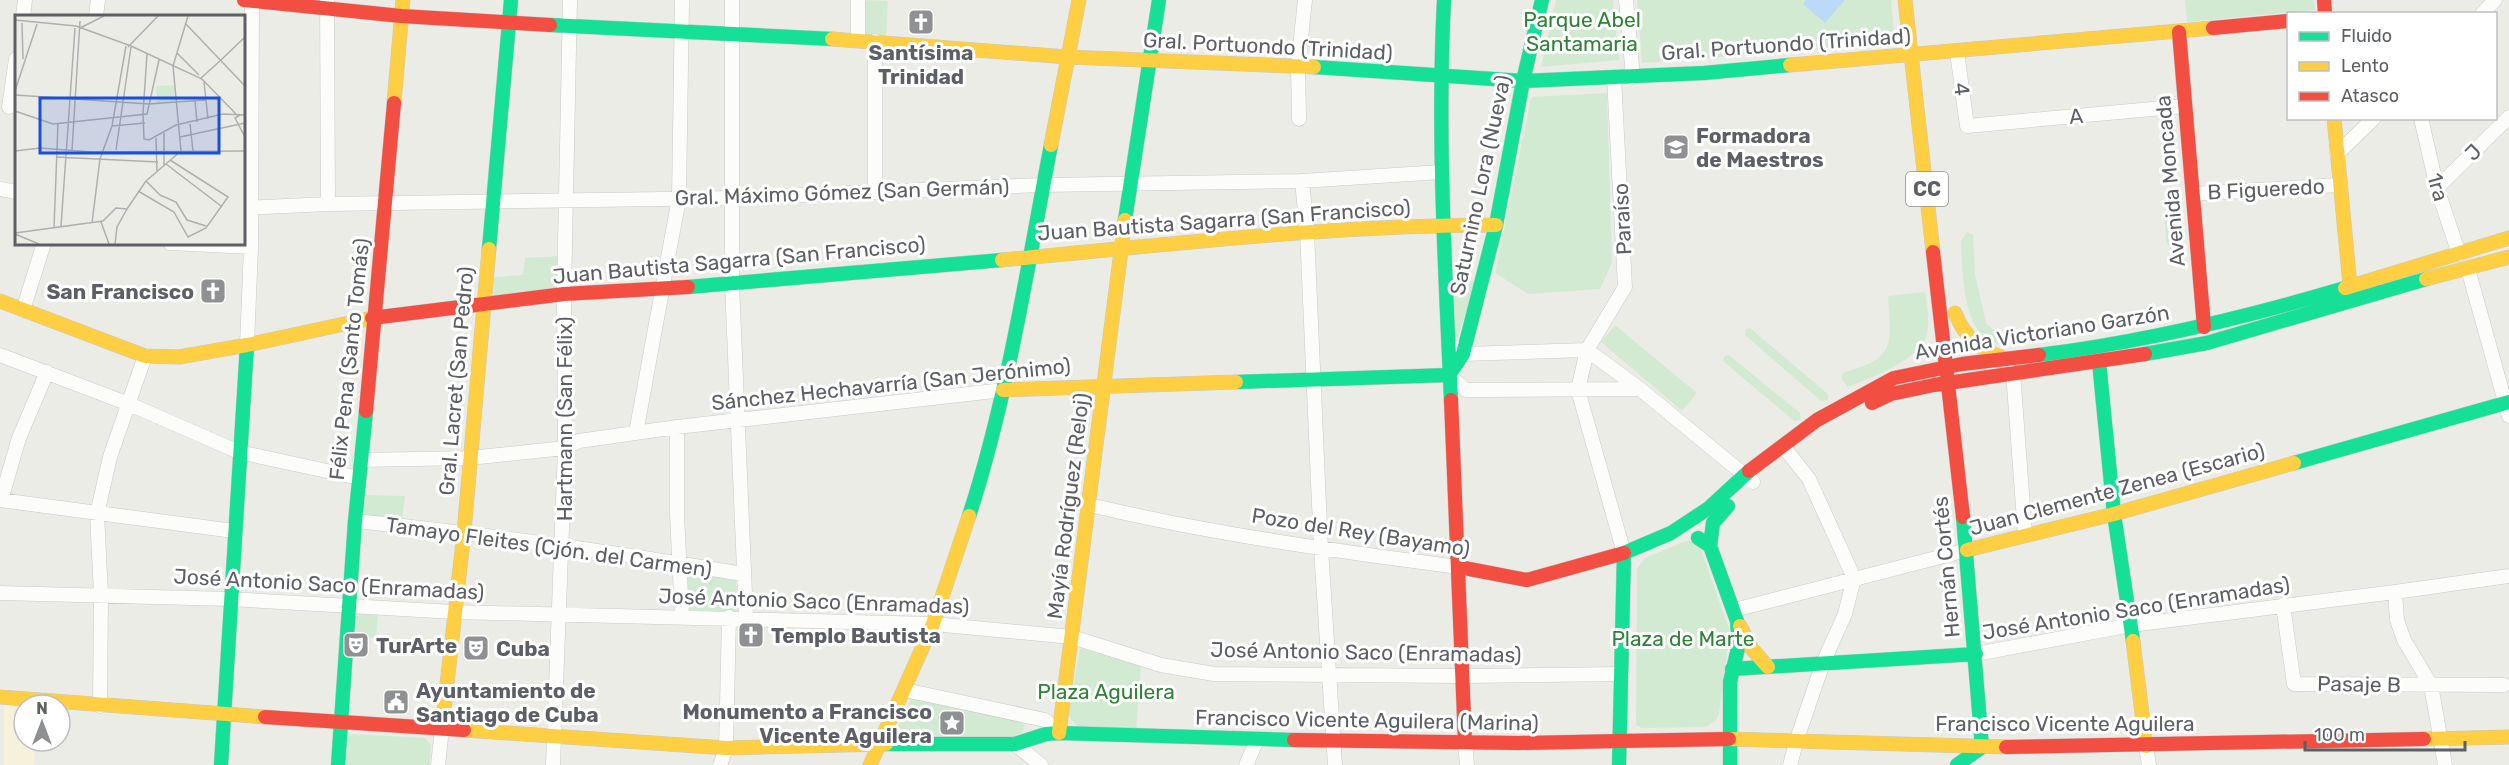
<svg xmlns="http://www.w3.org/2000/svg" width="2509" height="765" viewBox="0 0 2509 765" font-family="Rubik,sans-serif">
	<rect width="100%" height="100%" fill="#ecece7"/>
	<path fill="#d3ead2" d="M862,0l26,1 -2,36 -25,-1z
		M1556,0h57l6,60 -78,7z
		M1637,0h254l4,44 -253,19z
		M2185,0h129l1,10 -128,12z
		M1607,93l5,170 -12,26 -72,5 -33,-21 36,-176z
		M2165,212c12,13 22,24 16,42l-8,1 -7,-14z
		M1967,232l6,3 2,39 11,49 23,22c-48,2 -46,-70 -48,-104z
		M560,256l-1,35 -66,5 1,-19 29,-2 2,-17z
		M1448,280l28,1 -18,56h-5z
		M1925,292c2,13 5,29 2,42 -6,26 -57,44 -79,53l-7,-9 3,-6c53,-14 47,-28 44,-76z
		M1615,325l82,68 -15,18 -81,-69z
		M1750,328l78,66v6l-7,1 -76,-66 1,-6z
		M1729,355l71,58 1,7 -7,1 -71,-60 1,-5z
		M365,495l40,1 -3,25 -39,-3z
		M1690,541l11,8 29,83 -11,82 -3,6 -10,7 -64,1 -6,-3 1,-156 8,-11 38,-16z
		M687,571l49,7 2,31 -2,3 -47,-1 -2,-2 -2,-35z
		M357,614l21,1 -2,23 -20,-1z
		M1080,648l61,17 -5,66 -57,-3 -11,-12z
		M912,696l107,23 6,6 -3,8 -10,5 -120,1z
		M352,734l73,4 6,7 -1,20h-86l1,-24z"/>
	<path fill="#f5f1db" d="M4,704l20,1v36h11l-1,24h-30z"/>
	<path fill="#badaf8" d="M1806,0h39l-20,23 -22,-19z"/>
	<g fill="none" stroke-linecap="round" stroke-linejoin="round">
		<defs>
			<path id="street" d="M327,0l1,204
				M732,0v284l14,334
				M1626,0l7,77
				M2482,14l13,-14
				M23,16l2,-16
				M96,16l2,-16
				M858,40v-40
				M875,41v150
				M1957,52l10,74 218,-20
				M1614,77l11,210 -38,63 -9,40 46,163
				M9,107l7,-48
				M2421,118l16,70 22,66
				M1299,119l-1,-53 7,-66
				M2337,154l37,-36
				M1302,181l5,51 14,317 14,216
				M2437,188l72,-71
				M0,189l16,3
				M2193,194l146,-9
				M243,208l85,-4 403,-6 311,-13 260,-4 139,-9
				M170,243l81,4
				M2468,269l41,147
				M23,310l21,-67
				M247,345l4,-98 1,-246
				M1457,348l6,6 124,-4 53,39 113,93
				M0,355l129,49 110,48 120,26
				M2013,372l12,162
				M1449,375l17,15 174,-1
				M677,427v87l5,102
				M636,433l43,-235 3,-198
				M1783,446l26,33 45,99 -9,36 -22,49 -26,76 -7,26
				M360,460l110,-2 95,-10 14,-7 98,-14 326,-37
				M0,500l234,31
				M1,500l18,-62 28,-66
				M1090,505c121,29 245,46 369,62
				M355,521c130,13 259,31 388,53
				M2395,592l2,28 7,20 27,45 14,80
				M0,593l230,6 224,13 479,12 139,13 89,28 53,9 249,2 159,-2
				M2283,605l11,79 210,1
				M1734,610l233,-60
				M1976,654l155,-29 264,-33 114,-16
				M905,690l140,30 14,13
				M100,706l1,-111 -4,-81 13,-57 35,-101
				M1465,742l2,23
				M1015,744l26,21
				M2146,746l3,19
				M438,765l4,-36
				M553,765l12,-317 -1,-154 6,-294
				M720,765l6,-17 3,-131
				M1246,765l11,-25"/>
			<path id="fast" d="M1444,0c-7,133 1,266 7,400
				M550,25l282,14
				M1314,67l209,14 181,-8 86,-8
				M1125,220l34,-220
				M489,249l22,-249
				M688,287l314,-27
				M2145,354l62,-11 219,-64
				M2039,355c105,-13 205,-37 306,-67
				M2099,362l15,152 19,127
				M1236,382l213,-7 14,-21 33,-129 27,-144 19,-81
				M2294,463l215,-61
				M969,516c39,-120 58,-247 82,-371
				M1698,538l12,8 27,75 2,23 -9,38v83
				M1710,546l3,-23 15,-17
				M1732,669l244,-15
				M886,744h129l31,-10 13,-1 235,7
				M221,765l26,-420
				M338,765l17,-244 11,-110
				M1619,765l5,-212 47,-20 38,-25 40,-37
				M1957,765l25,-18 -19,-230"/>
			<path id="slow" d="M1905,0l28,252
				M832,39l236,18 246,10
				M1790,65l423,-37
				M394,103l9,-103
				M2334,118l16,167
				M1051,145l28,-145
				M1002,260c164,-15 329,-35 494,-35
				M2426,279l83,-22
				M2345,288l164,-50
				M0,301l145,55 34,1 68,-12 125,-27
				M1955,313c10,25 24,36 49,45
				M1003,390l233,-8
				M1967,550l147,-36 180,-51
				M1740,626l12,23 16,18
				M2133,641l13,105
				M0,697l265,20
				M442,729l22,-197 25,-283
				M464,730l262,18 160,-4
				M1059,733l66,-513
				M1729,739l277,8
				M2424,739l85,-2
				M870,765l63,-141 36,-108"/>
			<path id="jam" d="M244,0l157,16 149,9
				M2324,0l1,14
				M2213,28l75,-7
				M2179,32l25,295
				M1933,252l30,265
				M372,318l192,-24 124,-7
				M1451,400l14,342
				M1872,403l19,-9 43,-9 211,-31
				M366,411l28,-308
				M1749,471l68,-51 77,-42 68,-14 77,-9
				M1459,567l68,13 97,-27
				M265,717l199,13
				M1294,740l225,3 101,-2
				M1620,741l109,-2
				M2006,747l418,-8"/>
		</defs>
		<use href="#street" stroke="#c9c9c7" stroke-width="15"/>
		<use href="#fast" stroke="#c9c9c9" stroke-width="15"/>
		<use href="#slow" stroke="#c9c9c9" stroke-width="15"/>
		<use href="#jam" stroke="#c9c9c9" stroke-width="15"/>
		<use href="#street" stroke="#fcfcfb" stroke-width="14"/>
		<use href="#fast" stroke="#16e098" stroke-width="14"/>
		<use href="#slow" stroke="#ffcf43" stroke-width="14"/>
		<use href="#jam" stroke="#f24e42" stroke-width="14"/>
	</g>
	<defs>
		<symbol id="church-square" viewBox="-11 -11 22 22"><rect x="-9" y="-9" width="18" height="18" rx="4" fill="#8e9092" stroke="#fff"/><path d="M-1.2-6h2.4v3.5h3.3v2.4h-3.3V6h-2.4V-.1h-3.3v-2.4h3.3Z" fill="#fff"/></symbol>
		<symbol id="university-square" viewBox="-11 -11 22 22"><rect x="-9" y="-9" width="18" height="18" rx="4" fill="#8e9092" stroke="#fff"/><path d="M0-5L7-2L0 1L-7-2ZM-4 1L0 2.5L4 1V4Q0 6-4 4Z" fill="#fff"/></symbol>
		<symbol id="theatre-square" viewBox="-11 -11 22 22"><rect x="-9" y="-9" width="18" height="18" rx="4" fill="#8e9092" stroke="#fff"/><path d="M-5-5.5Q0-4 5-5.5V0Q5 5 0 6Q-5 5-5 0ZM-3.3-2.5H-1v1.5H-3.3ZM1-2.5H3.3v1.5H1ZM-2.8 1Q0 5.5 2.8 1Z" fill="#fff"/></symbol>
		<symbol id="civic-square" viewBox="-11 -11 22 22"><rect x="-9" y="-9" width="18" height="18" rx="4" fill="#8e9092" stroke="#fff"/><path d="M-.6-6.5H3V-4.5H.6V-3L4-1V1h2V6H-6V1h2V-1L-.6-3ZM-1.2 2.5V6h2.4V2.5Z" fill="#fff"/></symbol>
		<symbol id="sight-square" viewBox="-11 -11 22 22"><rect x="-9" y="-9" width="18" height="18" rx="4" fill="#8e9092" stroke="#fff"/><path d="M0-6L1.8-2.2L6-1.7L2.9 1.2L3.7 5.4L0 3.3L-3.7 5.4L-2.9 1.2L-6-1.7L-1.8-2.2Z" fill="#fff"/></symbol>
	</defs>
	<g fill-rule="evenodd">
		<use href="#church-square" x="906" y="7" width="30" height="30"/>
		<use href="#university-square" x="1661" y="132" width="30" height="30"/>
		<use href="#church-square" x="198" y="276" width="30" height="30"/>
		<use href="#church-square" x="736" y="620" width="30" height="30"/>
		<use href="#theatre-square" x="341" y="630" width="30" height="30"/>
		<use href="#theatre-square" x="461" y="633" width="30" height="30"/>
		<use href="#civic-square" x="381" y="687" width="30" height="30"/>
		<use href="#sight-square" x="937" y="708" width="30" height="30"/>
	</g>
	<g text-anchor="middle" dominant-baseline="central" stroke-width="6" stroke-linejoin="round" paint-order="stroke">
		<rect fill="#fff" stroke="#8d8f93" stroke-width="1.5" x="1906" y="172" width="42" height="34" rx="4.5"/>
		<g font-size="20" font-weight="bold" fill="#5c5f65">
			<text x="1927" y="189">CC</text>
		</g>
		<g font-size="21" fill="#2e8236" stroke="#fff">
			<text x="1582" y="19">Parque Abel<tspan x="1582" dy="24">Santamaria</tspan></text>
			<text x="1683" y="638">Plaza de Marte</text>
			<text x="1106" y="691">Plaza Aguilera</text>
		</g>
		<g font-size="21" fill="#5c5f65" stroke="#fff">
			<text transform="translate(1786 44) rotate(-4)">Gral. Portuondo (Trinidad)</text>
			<text transform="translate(1268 46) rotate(3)">Gral. Portuondo (Trinidad)</text>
			<text transform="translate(1962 89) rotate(83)">4</text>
			<text transform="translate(2076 116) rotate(-5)">A</text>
			<text transform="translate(2473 152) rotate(-45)">J</text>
			<text transform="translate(2170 181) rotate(-95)">Avenida Moncada</text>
			<text transform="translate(1480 185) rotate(-78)">Saturnino Lora (Nueva)</text>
			<text transform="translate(2438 187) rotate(74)">1ra</text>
			<text transform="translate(2266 189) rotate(-3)">B Figueredo</text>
			<text transform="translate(842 192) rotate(-2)">Gral. Máximo Gómez (San Germán)</text>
			<text transform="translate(1622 219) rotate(-93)">Paraíso</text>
			<text transform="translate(1224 220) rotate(-4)">Juan Bautista Sagarra (San Francisco)</text>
			<text transform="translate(739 260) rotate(-5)">Juan Bautista Sagarra (San Francisco)</text>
			<text transform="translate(2042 332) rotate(-9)">Avenida Victoriano Garzón</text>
			<text transform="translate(349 359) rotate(-84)">Félix Pena (Santo Tomás)</text>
			<text transform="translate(456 381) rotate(-85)">Gral. Lacret (San Pedro)</text>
			<text transform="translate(891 384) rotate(-6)">Sánchez Hechavarría (San Jerónimo)</text>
			<text transform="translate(564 419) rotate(-90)">Hartmann (San Félix)</text>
			<text transform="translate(2117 489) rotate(-15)">Juan Clemente Zenea (Escario)</text>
			<text transform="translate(1068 506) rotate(-83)">Mayía Rodríguez (Reloj)</text>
			<text transform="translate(1361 532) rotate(9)">Pozo del Rey (Bayamo)</text>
			<text transform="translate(549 547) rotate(8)">Tamayo Fleites (Cjón. del Carmen)</text>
			<text transform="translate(1946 567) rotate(-95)">Hernán Cortés</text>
			<text transform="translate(329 584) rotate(3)">José Antonio Saco (Enramadas)</text>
			<text transform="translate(814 601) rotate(2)">José Antonio Saco (Enramadas)</text>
			<text transform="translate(2136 608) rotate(-9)">José Antonio Saco (Enramadas)</text>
			<text transform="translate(1366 652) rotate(1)">José Antonio Saco (Enramadas)</text>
			<text transform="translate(2359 684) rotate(1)">Pasaje B</text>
			<text transform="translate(1367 720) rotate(1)">Francisco Vicente Aguilera (Marina)</text>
			<text x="2065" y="723">Francisco Vicente Aguilera</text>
		</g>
		<g font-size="21" font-weight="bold" fill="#5c5f65" stroke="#fff" text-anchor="start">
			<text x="921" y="52" text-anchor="middle">Santísima<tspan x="921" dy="24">Trinidad</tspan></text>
			<text x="1696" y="135">Formadora<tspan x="1696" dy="24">de Maestros</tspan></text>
			<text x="194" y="291" text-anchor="end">San Francisco</text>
			<text x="771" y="635">Templo Bautista</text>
			<text x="376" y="645">TurArte</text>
			<text x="496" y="648">Cuba</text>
			<text x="416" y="690">Ayuntamiento de<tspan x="416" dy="24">Santiago de Cuba</tspan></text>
			<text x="932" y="711" text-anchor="end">Monumento a Francisco<tspan x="932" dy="24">Vicente Aguilera</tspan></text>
		</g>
	</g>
	<g transform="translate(15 15)">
		<rect width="230" height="230" fill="#ecece7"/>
		<path d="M159,70l1,16 -18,2 -1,-17z" fill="#d3ead2"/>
		<path fill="none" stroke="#aeb0af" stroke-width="1.5" d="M0,5l61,6 55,20 71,33 34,35M7,8l1,36M170,8l60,63M65,13l24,-12M113,32l30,-31M162,38l22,22M206,45l24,-23M185,64l21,-19M189,67l4,37M0,76l22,-67M0,80l134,9M180,86l2,21M161,87l30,-2M134,89l27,-2M0,96l38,13 94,-10 12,-54M128,99l4,-60M128,99l1,25 5,1 27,-15 47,-11 22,1M225,100l-5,3 10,19M175,109l3,27M97,111l33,-3M165,122l65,-14M141,123l1,34M57,135l8,-129M101,135l15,-103M0,136l25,-3 52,4 153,-1M166,136l-8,-85 15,-50M41,142l102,5M151,149l55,42M149,150v-32M131,166l15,15M123,176l36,21 14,25 18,-9 22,-31 -58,-37M145,180l16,7 11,18 19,6M86,207l8,22M77,208l8,-64 12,-33 14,-80M46,211l14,-198M39,213l4,-105M0,218l88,-12 13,-13 11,1 19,-28 35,-30M0,219l24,10M100,229l2,-17 10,-18"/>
		<path fill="#1d4ed8" fill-opacity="0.15" stroke="#1d4ed8" stroke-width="3" d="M25,83h179v55h-179z"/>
		<rect width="230" height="230" fill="none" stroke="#5c5f65" stroke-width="3"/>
	</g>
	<rect x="2287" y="12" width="210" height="108" fill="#ffffff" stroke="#bebfc1" stroke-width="1.5"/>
	<rect x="2299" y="32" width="30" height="9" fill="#16e098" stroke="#bebfc1" stroke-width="1.5"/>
	<text x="2341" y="42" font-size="18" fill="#5c5f65">Fluido</text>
	<rect x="2299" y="62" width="30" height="9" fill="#ffcf43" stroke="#bebfc1" stroke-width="1.5"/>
	<text x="2341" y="72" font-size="18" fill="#5c5f65">Lento</text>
	<rect x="2299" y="92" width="30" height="9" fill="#f24e42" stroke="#bebfc1" stroke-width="1.5"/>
	<text x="2341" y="102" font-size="18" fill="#5c5f65">Atasco</text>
	<g transform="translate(42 723)"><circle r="28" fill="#ffffff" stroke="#bebfc1" stroke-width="1.5"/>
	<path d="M0-4.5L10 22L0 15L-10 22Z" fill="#8e9092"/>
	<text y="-9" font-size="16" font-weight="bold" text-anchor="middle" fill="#5c5f65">N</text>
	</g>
	<path d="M2305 741v9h160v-9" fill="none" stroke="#5c5f65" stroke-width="3"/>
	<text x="2314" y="741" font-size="18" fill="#5c5f65" stroke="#ffffff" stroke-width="4.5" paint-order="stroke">100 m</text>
</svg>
